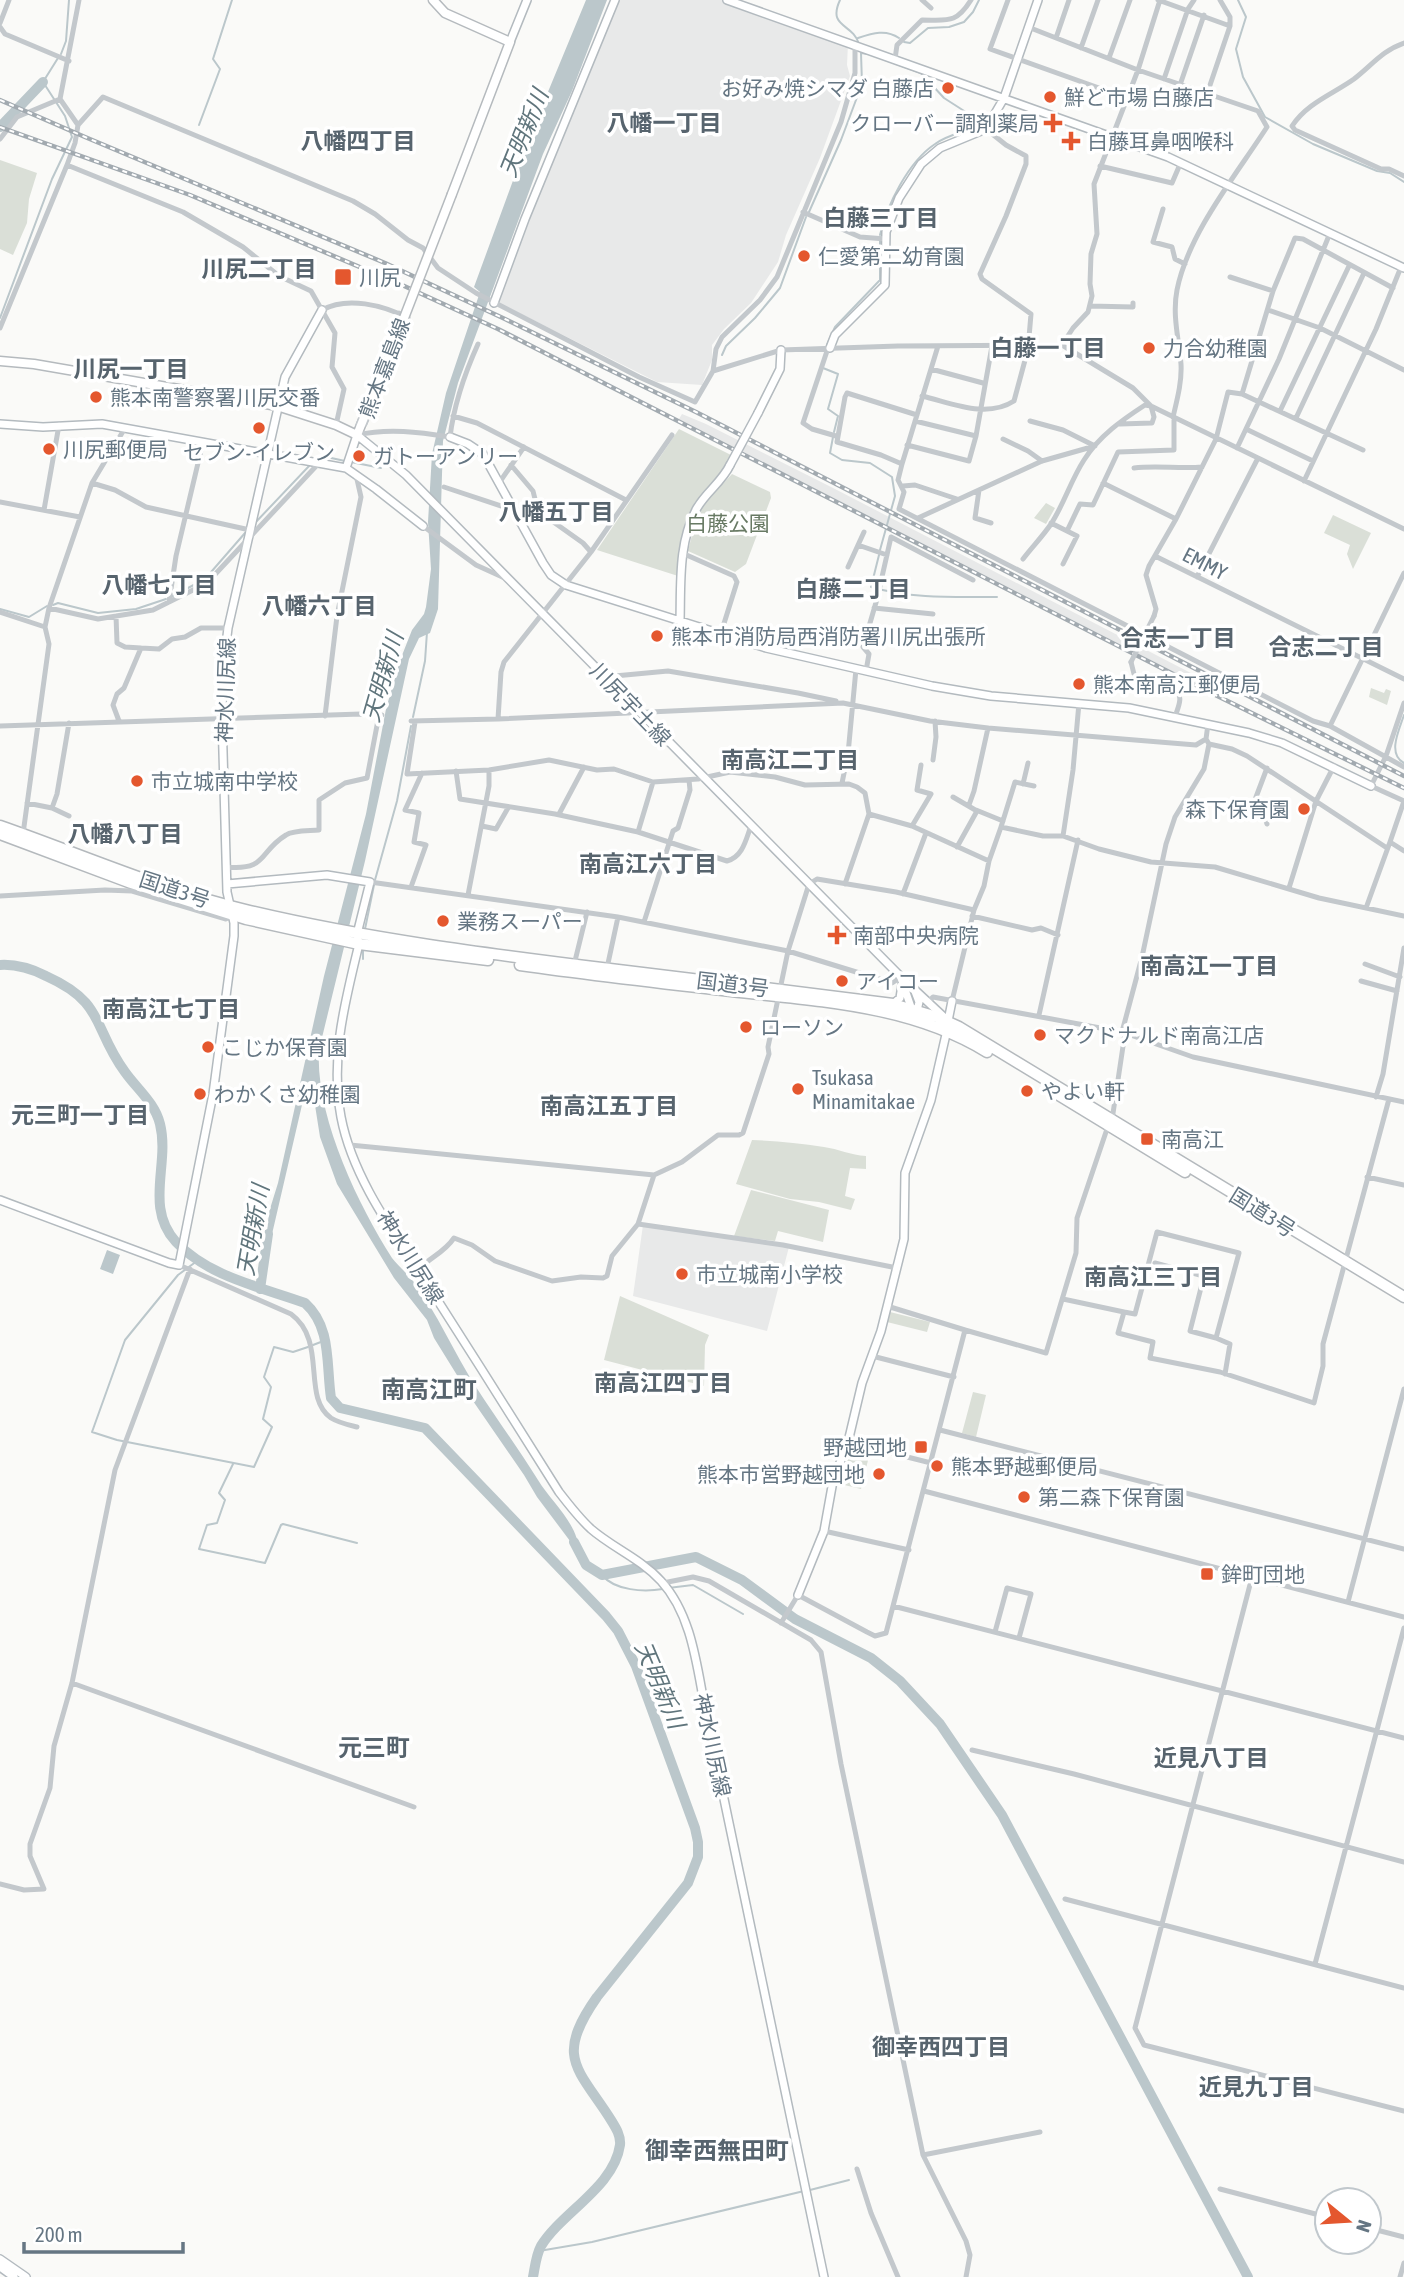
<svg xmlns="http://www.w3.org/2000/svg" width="1404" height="2277" viewBox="0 0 1404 2277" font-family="'Asap Condensed','Noto Sans JP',sans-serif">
	<rect width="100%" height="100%" fill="#fafaf8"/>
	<path fill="#e8e9e9" d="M619,0h104l125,44 -1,21 3,11 -30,82 -34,77 -8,27 -27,41 -27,26 -12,16v15l-10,25 -45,-3 -162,-81 104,-257z
		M682,414l24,10 129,65 379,196 -3,6 -532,-272z
		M643,1225l146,22 -22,84 -134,-35z"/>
	<path fill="#dadfd7" d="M0,160l37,13 -8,26 -2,24 -14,32 -13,-6z
		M679,429l52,26 -10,20 -26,27 -9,19 -8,32v23l-81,-26z
		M732,474l38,18 1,6 -25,66 -11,8 -47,-21 7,-28 7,-17z
		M1046,503l9,5 -9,16 -12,-6z
		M1333,515l38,18 -18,36 -6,-15 3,-9 -26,-12z
		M1371,688l13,5 2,-4 5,2 -4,14 -18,-8z
		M752,1140c24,1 48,3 72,7 14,2 27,8 42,9v13l-16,-1 -5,28 10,3 -4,11 -32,-8 -29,-3 -54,-15z
		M751,1190l78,20 -6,32 -45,-11 -3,10 -41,-5z
		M620,1296l89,39 -4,10 -1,41 -100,-26z
		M890,1312l40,10 -3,10 -40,-10z
		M973,1392l13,3 -10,42 -14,-4z
		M850,1446l20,6 -9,37 -25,-6z"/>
	<path fill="#bbc7cb" d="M586,0h21l-35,91 -29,63 -85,229 -15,58 -5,168 -8,24 -11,5 -10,21 -44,202 -46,189c-4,65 38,153 73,208 6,8 15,15 21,23 25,33 41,72 63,106 20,31 42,61 62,93 14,23 41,44 41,73l-42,-56 -13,-22 -51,-74 -39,-63 -7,-18 -33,-42 -57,-94 -17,-47 -6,-38 -5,-9 -4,2 -42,181 6,-61 9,-29 46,-207 42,-162 20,-105 13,-46 13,-33 12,-16 2,-7 5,-38 -3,-47 4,-68 14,-61 34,-101 -6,-5 52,-142z
		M107,1250l13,5 -7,19 -13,-5z"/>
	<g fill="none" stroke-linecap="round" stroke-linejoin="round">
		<path stroke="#bbc7cb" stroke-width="2" d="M840,0c-13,28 13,23 19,44
			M1238,0l8,17 -10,32 7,28 22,40 48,27 64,27 13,2 14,9
			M858,38c15,-5 28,-9 41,0
			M904,42l6,1 18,-15 21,-1 15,-5 9,-10 6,-12
			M861,53l7,1
			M61,54l5,-13 3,-41
			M199,125l21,-56 -7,-10 19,-59
			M809,212l32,-72 21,-56 -1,-31
			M880,235c7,-30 28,-73 55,-91 11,-8 27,-12 40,-17l-3,-11 -28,-18 -23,-25 -38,-14
			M0,318l52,-139 20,-42 -7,-21 -22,-34 15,-24
			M827,345l8,-18 45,-47v-39
			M722,355l4,-9 29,-28 25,-30 26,-71
			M823,368l15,6 -10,35 10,7 -4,16
			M833,437l-3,16 12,7 28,3 22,14 3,19 -15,54
			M318,459l4,-3 23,5
			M351,462l30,6
			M254,524l56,-59
			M879,555l-8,32c41,12 83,10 126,10
			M171,597l34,-18 40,-46
			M53,605l5,-2 40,10 38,-4 30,-10
			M0,609l29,8 18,-11
			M1404,715c-5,15 -17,39 0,48
			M413,717l12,-56 2,-29
			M375,880l22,-79 14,-75
			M365,929l9,-44
			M363,959v-9
			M197,1261l-19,14 -53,65 -33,92 25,8 137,27 18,-40 -9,-8 8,-32 -7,-10 10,-30 19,5 15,-5
			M313,1345l13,-5
			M233,1464l-14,29 6,7 -8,23 -10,2 -8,24 66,14 16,-38 2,-1 74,19
			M602,1575c13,16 42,17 61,14
			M668,1588l25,-3 50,29
			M810,2190l39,-10
			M539,2251l53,-9 212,-51"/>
		<path stroke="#bbc7cb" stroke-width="10" d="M0,127l43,-45
			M0,965c16,-1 32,4 46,11 60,27 46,51 79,96 12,17 30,31 35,52 10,40 -16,83 16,118 33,35 85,45 129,61 27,24 21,62 26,95l9,10 85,20 181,188 12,15 18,35 59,162 3,14v15l-10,26 -91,114c-43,61 -19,71 14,123 5,8 10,16 9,25 -6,42 -58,67 -79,101 -5,9 -6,21 -8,31
			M260,1289l8,-55
			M574,1542l12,23 16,10 94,-18 46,23 53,39 76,39 29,23 40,43 62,91 246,462"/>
		<defs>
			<path id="secondary" d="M727,0l441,157 236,111
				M510,42l17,-42
				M494,303l31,-84 90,-219
				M830,348l5,-13 50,-50 1,-53 13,-34 22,-34 19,-16 46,-19 18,-31 34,-98
				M758,413l22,-44 1,-19
				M0,424l43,3 59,-3 244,44 30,21 47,37
				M450,437l18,7 15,10 60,109 8,12 15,10 200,63 166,38 59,10 138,12 120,25 33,10 89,43
				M346,468l11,-33 49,40 495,502 44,41
				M680,621c1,-38 -2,-79 17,-113 9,-16 25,-26 33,-43
				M227,884l100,-9 43,7 -13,52 2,10c-14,58 -29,113 -18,173 12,63 56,120 90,173 43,67 86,135 128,202 10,13 20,26 32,37 22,19 50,30 70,52 32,35 36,88 45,132l118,564
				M901,978l12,35
				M914,989l5,13 -3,13
				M893,1004l7,-6 2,-13
				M948,1021l4,-20
				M0,1200l169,63 10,2 34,-171 21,-158v-13l-7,-31 -5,-175 1,-48 5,-41 57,-251 37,-67
				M798,1595l26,-64 9,-50 15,-39 14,-59 19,-52 23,-92 1,-66 26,-73 16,-70
				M0,2259l26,18
				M0,2267l14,10"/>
			<path id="primary" d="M433,0l12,13 65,29 -58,152
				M0,361l34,3 243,42 59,19 21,10 35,-86"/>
			<path id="highway" d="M0,826c83,29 164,65 250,85 118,28 239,43 360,58 94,11 189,23 283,35l44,13 22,10 445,270
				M0,834l131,49 115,36 113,25 129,16
				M520,965c71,10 141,18 211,26 87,10 180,14 256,61
				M1057,1094l128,78"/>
		</defs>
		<use href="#secondary" stroke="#b3babf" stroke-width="10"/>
		<use href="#primary" stroke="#b5babe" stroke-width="11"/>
		<use href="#highway" stroke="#b4b9bd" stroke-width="13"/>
		<path stroke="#c3c8cc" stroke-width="5" d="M922,0l9,8
			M1008,0l-18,49 137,49
			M1158,0l72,26
			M0,23l9,-23
			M0,27l5,7 64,27
			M1028,27l110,43 120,41 9,16c-31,48 -79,107 -90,163 -5,25 2,50 4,74 1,18 -4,36 -8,53
			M1056,38l13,-38
			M1404,43c-21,7 -33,23 -50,36 -21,15 -47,24 -62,47l3,4 86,39h8l15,7
			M1081,48l17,-48
			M1109,58l21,-58
			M895,59l2,-14 25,-25c26,0 34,4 49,-20
			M1164,79l24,-70 6,-9
			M1180,85l24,-70
			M1207,94l23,-68v-9l-10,-17
			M78,125l-18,-26 19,-99
			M0,139l17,-22 43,-18
			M67,165l116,47 60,35 36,29 32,15 24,42 -3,34 12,22 -8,36
			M1100,166l72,17 9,-21
			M1163,209l-10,33 19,5 3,12 10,5
			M803,212l57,25 26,2
			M1230,277l43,14
			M1090,306l43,1v-4
			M322,310c25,-14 61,-5 86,8l-5,12
			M1268,310l52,18 84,42
			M0,328l67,-163 8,-22 3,-18 25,-28 250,104 22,13 33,26 15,8 15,20 38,25 163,84 56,25 18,-31 3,-22 6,-12 38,-37 17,-23 64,-155 14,-49v-28
			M1062,345l11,-17 15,-16 4,-16 -2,-12 1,-30 6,-20 -3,-50 44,-114 22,-70
			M938,346l-36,118 -4,16 6,12 -5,17 414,212 17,5 74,41
			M828,348l-25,75 9,6 24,7
			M931,369l52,14
			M713,371l68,-21 117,-4 164,-1 71,43 18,18 253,123
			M1242,394l31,-103 22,-53 8,1 90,49
			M922,396c30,7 64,23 92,5l14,-52 3,-35 -49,-35 -2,-5 26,-58 20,-52v-8l-20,-11 -20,-16
			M1280,411l69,-145
			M453,416l24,7 149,77
			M1296,418l68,-145
			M915,421l61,15
			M1030,421l33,9 32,16
			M365,424l26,-62
			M1120,424l32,-1 2,-6 -3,-11
			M358,425l41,-112
			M1246,429l67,32
			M357,435c31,-7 62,-3 93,2 4,-33 14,-62 28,-93
			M1003,439l25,12 14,10
			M907,445l62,16 7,-25 16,-90
			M1237,448l42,-89 51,-126
			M902,464l-21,-9 -44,-13 8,-45 2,-4 70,22
			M511,465l22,26 5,20
			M1134,468c22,-3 45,1 68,-1
			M1304,481l72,-152 25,-62
			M92,483l23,7 31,17 104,23
			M499,483l25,-36
			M1103,483l73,36
			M903,486l12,-1 42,14
			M444,487l69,23 25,1 45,32 8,9
			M979,490l-4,28 16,5
			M0,502l80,15
			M44,510l15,-85
			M918,518l124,-57 53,-15
			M1051,523l26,13 -14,28
			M423,526l53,39 33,15
			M1067,531l13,-27 13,1 25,-53 56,-2v-32
			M858,545l29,10
			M682,553l52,23 3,6 -16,51
			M1155,556l249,123
			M1023,559c9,-12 20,-23 28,-35 13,-20 20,-44 33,-64 15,-24 38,-40 61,-55l6,1
			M848,567l16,-35
			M1197,577l61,-119
			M169,602l7,-46 27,-114
			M49,608l49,11 55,-9 54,-27 112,-120
			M874,608l59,6
			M0,612l45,15
			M116,616l1,27 8,4 16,1
			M1154,616l2,-7 -10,-34 3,-9 27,-47 40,-80 12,-47 14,2 121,56
			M1131,662l3,12 43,15c6,10 1,18 -2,28
			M866,671l3,-17 -6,-7 14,-48 14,-62 82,43
			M604,677l64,-6 130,22 38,8
			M325,716l12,-100 24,-119 -5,-22
			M498,719l3,-47 3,-10 87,-110 81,-117
			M119,721l-6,-16 4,-11 7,-6 17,-40 18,1 13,-10 13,-2 16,-9h27
			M411,721l87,-2 345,-16 87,18 58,7 208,17 10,-6
			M415,722l-8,52 82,-4 60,-10 48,10 17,-1 39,13 45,-3 32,-7 45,5 30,8 44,-1 8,3 8,6 4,21 -24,70
			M0,726l361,-12 21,1
			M1330,726l74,-153
			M1209,744l23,5 15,7 140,92
			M933,760l3,-23 -1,-16
			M456,771l4,28 95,15 83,18 89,29c16,-4 19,-22 24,-35
			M842,783l6,-29 8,-85
			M1023,784l5,-21
			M953,797l24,14 -20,36
			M27,803l25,5 17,8
			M969,805l5,-14 14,-63
			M52,808l5,-14 12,-71
			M976,810l27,11
			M559,814l25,-47
			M869,814l43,12 77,35
			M1267,824l-5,-16 -9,-3 14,-37
			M482,826l14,3 12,-21
			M912,826l19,-32 -14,-4 4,-25
			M1001,827l14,-45 19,4
			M638,832l15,-50
			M23,834l26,-190 -4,-17 4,-19 43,-125 33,-55
			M1063,836l10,-66 6,-67
			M1390,842l14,-41 -33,-15 15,-30 18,-53
			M226,867c42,4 32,-15 60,-32 7,-5 23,-4 33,-5v-30l26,-17 22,-5 12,-63
			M370,882l248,35 170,34 104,32 9,-6
			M411,887l15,-42 -12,-3 5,-29 -14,-3 17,-37
			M1289,888l27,-87 18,-35
			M903,894l23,-61
			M468,895l21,-109v-16
			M0,896l105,-6 27,1 94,28 6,-4
			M1366,908l24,-66 14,9
			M972,916l60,14 9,-2 17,7
			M644,922l29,-91 5,-3 12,-38 -1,-10
			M1365,964l35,13
			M574,965l13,-53
			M607,968l11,-51
			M1361,981l36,10
			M952,1001l22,-91 10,-24 5,-25 12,-34 42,9h20l36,13 52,13 64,5 104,31 85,18
			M928,1002l5,-5 189,35 71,25 211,45
			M1039,1015l39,-175
			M1122,1032l20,-75 24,-113 9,-27 29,-48 5,-25 -3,-5 2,-15
			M1376,1097l7,-23 21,-126
			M350,1145l304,30
			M1367,1177l37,8
			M638,1224l145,21 114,23
			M1155,1263l56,15
			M179,1265l112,49c37,27 10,83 40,104 8,5 18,7 26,9
			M418,1270c12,-13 26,-17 36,-32l18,7 23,16 57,20 29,-4 22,1 4,-2 5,-20 26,-32 16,-49 28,-13 36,-27h21l4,-2 26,-79 -1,-7 20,-96 21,-67 8,-5 79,13 78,18
			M1204,1276l-14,55 26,7
			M1063,1299l61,13 -6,21 35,9 -3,16 70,14 94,31 9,-37v-22l66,-245
			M1124,1312l11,2 22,-82 82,21 -23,85 14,6 -5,30
			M965,1330l81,23 30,-100 1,-35 31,-92 4,-6 13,-87
			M872,1356l82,21
			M940,1430l464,119
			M848,1442l83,21
			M924,1491l480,126
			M824,1531l85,19
			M1252,1577l-117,451 9,17 260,66
			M663,1583l30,-6 16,4 102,59 10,12 20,112 82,391 43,86 4,14 -4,22
			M1348,1602l56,-213
			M893,1606l511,132
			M781,1623l17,-28 69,37 8,4 11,-3 79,-303 -78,-24
			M995,1632l12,-44 24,6 -12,44
			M72,1683l342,124
			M972,1750l102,24 330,88
			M0,1884l24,6 20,-1 -14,-33v-12l20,-56 4,-42 18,-63 43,-213 75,-201
			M1065,1899l339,89
			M1315,1964l89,-336
			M923,2155l117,-23
			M857,2169l14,44 27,64
			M1220,2189l107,28
			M1369,2228l35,9
			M1400,2277l4,-14"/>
		<use href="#secondary" stroke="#fff" stroke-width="7"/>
		<use href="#primary" stroke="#fff" stroke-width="8"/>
		<use href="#highway" stroke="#fff" stroke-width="10"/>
		<defs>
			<path id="rail" d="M0,100l85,37 300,126 120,56 191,93 708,364
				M0,127l190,68 212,90 96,44 685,350 221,109"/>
		</defs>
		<use href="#rail" stroke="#a2aab0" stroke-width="4.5"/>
		<use href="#rail" stroke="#fff" stroke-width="2" stroke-dasharray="5" stroke-linecap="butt"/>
		<defs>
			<path id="secondary-bridge" d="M730,465l28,-52"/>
			<path id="primary-bridge" d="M392,349l60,-155"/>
		</defs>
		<use href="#secondary-bridge" stroke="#b3babf" stroke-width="10" stroke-linecap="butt"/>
		<use href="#primary-bridge" stroke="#b5babe" stroke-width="11" stroke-linecap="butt"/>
		<path stroke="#c3c8cc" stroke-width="5" d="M1131,662l23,-46"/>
		<use href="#secondary-bridge" stroke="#fff" stroke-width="7"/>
		<use href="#primary-bridge" stroke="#fff" stroke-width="8"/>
	</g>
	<g fill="#e4572e" stroke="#fff" stroke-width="2.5">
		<circle cx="948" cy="88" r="7"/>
		<circle cx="1050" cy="97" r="7"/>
		<path d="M1049.5 112.5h7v7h7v7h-7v7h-7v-7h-7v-7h7z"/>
		<path d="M1067.5 130.5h7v7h7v7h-7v7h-7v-7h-7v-7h7z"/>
		<circle cx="804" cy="256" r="7"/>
		<rect x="334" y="268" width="18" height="18" rx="3.5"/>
		<circle cx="1149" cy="348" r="7"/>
		<circle cx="96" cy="397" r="7"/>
		<circle cx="259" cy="428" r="7"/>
		<circle cx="49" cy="449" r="7"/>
		<circle cx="359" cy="456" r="7"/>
		<circle cx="657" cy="636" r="7"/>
		<circle cx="1079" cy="684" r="7"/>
		<circle cx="137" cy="781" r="7"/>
		<circle cx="1304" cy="809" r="7"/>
		<circle cx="443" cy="921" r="7"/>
		<path d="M833.5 924.5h7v7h7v7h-7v7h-7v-7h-7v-7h7z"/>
		<circle cx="842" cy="981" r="7"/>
		<circle cx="746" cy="1027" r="7"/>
		<circle cx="1040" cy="1035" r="7"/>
		<circle cx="208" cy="1047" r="7"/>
		<circle cx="798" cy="1089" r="7"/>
		<circle cx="1027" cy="1091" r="7"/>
		<circle cx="200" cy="1094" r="7"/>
		<rect x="1140" y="1132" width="14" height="14" rx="3.5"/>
		<circle cx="682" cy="1274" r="7"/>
		<rect x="914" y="1440" width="14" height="14" rx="3.5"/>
		<circle cx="937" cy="1466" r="7"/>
		<circle cx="879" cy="1474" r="7"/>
		<circle cx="1024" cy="1497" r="7"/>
		<rect x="1200" y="1567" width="14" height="14" rx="3.5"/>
	</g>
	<g text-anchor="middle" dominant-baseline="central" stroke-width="7" stroke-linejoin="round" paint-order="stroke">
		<g font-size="21" fill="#657683" stroke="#fff" text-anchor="start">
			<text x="934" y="88" text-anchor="end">お好み焼シマダ 白藤店</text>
			<text x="1064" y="97">鮮ど市場 白藤店</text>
			<text x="1039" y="123" text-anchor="end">クローバー調剤薬局</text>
			<text x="1087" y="141">白藤耳鼻咽喉科</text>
			<text x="818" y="256">仁愛第二幼育園</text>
			<text x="359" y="277">川尻</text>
			<text x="1163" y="348">力合幼稚園</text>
			<text x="110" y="397">熊本南警察署川尻交番</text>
			<text x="63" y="449">川尻郵便局</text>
			<text x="259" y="452" text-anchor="middle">セブン-イレブン</text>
			<text x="373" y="456">ガトーアンリー</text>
			<text x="671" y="636">熊本市消防局西消防署川尻出張所</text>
			<text x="1093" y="684">熊本南高江郵便局</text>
			<text x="151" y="781">市立城南中学校</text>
			<text x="1290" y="809" text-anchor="end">森下保育園</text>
			<text x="457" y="921">業務スーパー</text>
			<text x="853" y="935">南部中央病院</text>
			<text x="856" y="981">アイコー</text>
			<text x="760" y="1027">ローソン</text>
			<text x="1054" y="1035">マクドナルド南高江店</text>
			<text x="222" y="1047">こじか保育園</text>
			<text x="812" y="1077">Tsukasa<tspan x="812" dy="24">Minamitakae</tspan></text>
			<text x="1041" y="1091">やよい軒</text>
			<text x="214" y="1094">わかくさ幼稚園</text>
			<text x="1161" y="1139">南高江</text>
			<text x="696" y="1274">市立城南小学校</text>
			<text x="907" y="1447" text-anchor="end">野越団地</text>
			<text x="951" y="1466">熊本野越郵便局</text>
			<text x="865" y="1474" text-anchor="end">熊本市営野越団地</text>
			<text x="1038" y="1497">第二森下保育園</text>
			<text x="1221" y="1574">鉾町団地</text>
		</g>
		<g font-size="21" fill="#657683" stroke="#fff">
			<text transform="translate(384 368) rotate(-69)">熊本嘉島線</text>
			<text transform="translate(1205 563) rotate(27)">EMMY</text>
			<text transform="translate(225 690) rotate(-88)">神水川尻線</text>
			<text transform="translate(631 704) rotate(46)">川尻宇土線</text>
			<text transform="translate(175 889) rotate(18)">国道3号</text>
			<text transform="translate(733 984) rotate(7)">国道3号</text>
			<text transform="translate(1263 1212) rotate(32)">国道3号</text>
			<text transform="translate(411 1257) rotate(58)">神水川尻線</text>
			<text transform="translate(713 1745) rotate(78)">神水川尻線</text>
		</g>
		<g font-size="21" fill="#687a64" stroke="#fff">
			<text x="728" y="523">白藤公園</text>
		</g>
		<g font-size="23" font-weight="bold" fill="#57646e" stroke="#fff">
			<text x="664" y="123">八幡一丁目</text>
			<text x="358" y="141">八幡四丁目</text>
			<text x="881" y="218">白藤三丁目</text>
			<text x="259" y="269">川尻二丁目</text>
			<text x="1048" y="348">白藤一丁目</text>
			<text x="131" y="369">川尻一丁目</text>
			<text x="556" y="512">八幡五丁目</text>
			<text x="159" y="585">八幡七丁目</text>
			<text x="853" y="589">白藤二丁目</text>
			<text x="319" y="606">八幡六丁目</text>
			<text x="1178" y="638">合志一丁目</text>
			<text x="1326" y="647">合志二丁目</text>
			<text x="790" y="760">南高江二丁目</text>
			<text x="125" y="834">八幡八丁目</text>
			<text x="648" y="864">南高江六丁目</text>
			<text x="1209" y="966">南高江一丁目</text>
			<text x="171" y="1009">南高江七丁目</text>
			<text x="609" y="1106">南高江五丁目</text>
			<text x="80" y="1115">元三町一丁目</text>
			<text x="1153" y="1277">南高江三丁目</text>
			<text x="663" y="1383">南高江四丁目</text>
			<text x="1211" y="1758">近見八丁目</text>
			<text x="941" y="2047">御幸西四丁目</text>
			<text x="1256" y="2087">近見九丁目</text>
		</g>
		<g font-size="23" font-style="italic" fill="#60757c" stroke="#fff">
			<text transform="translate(524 133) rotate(-68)">天明新川</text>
			<text transform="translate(383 677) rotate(-74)">天明新川</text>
			<text transform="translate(253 1230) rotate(-80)">天明新川</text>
			<text transform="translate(660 1685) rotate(67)">天明新川</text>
		</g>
		<g font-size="24" font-weight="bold" fill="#57646e" stroke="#fff">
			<text x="429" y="1389">南高江町</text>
			<text x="374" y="1747">元三町</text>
			<text x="717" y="2150">御幸西無田町</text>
		</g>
	</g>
	<g transform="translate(1348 2221) rotate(108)"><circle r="33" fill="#ffffff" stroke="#c1c8cd" stroke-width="2"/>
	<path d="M0-5L12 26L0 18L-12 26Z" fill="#e4572e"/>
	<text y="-10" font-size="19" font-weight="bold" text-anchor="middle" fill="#657683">N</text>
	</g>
	<path d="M24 2242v10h159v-10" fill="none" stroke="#657683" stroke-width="3.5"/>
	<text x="35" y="2242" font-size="21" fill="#657683" stroke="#ffffff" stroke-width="5" paint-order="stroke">200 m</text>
</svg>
